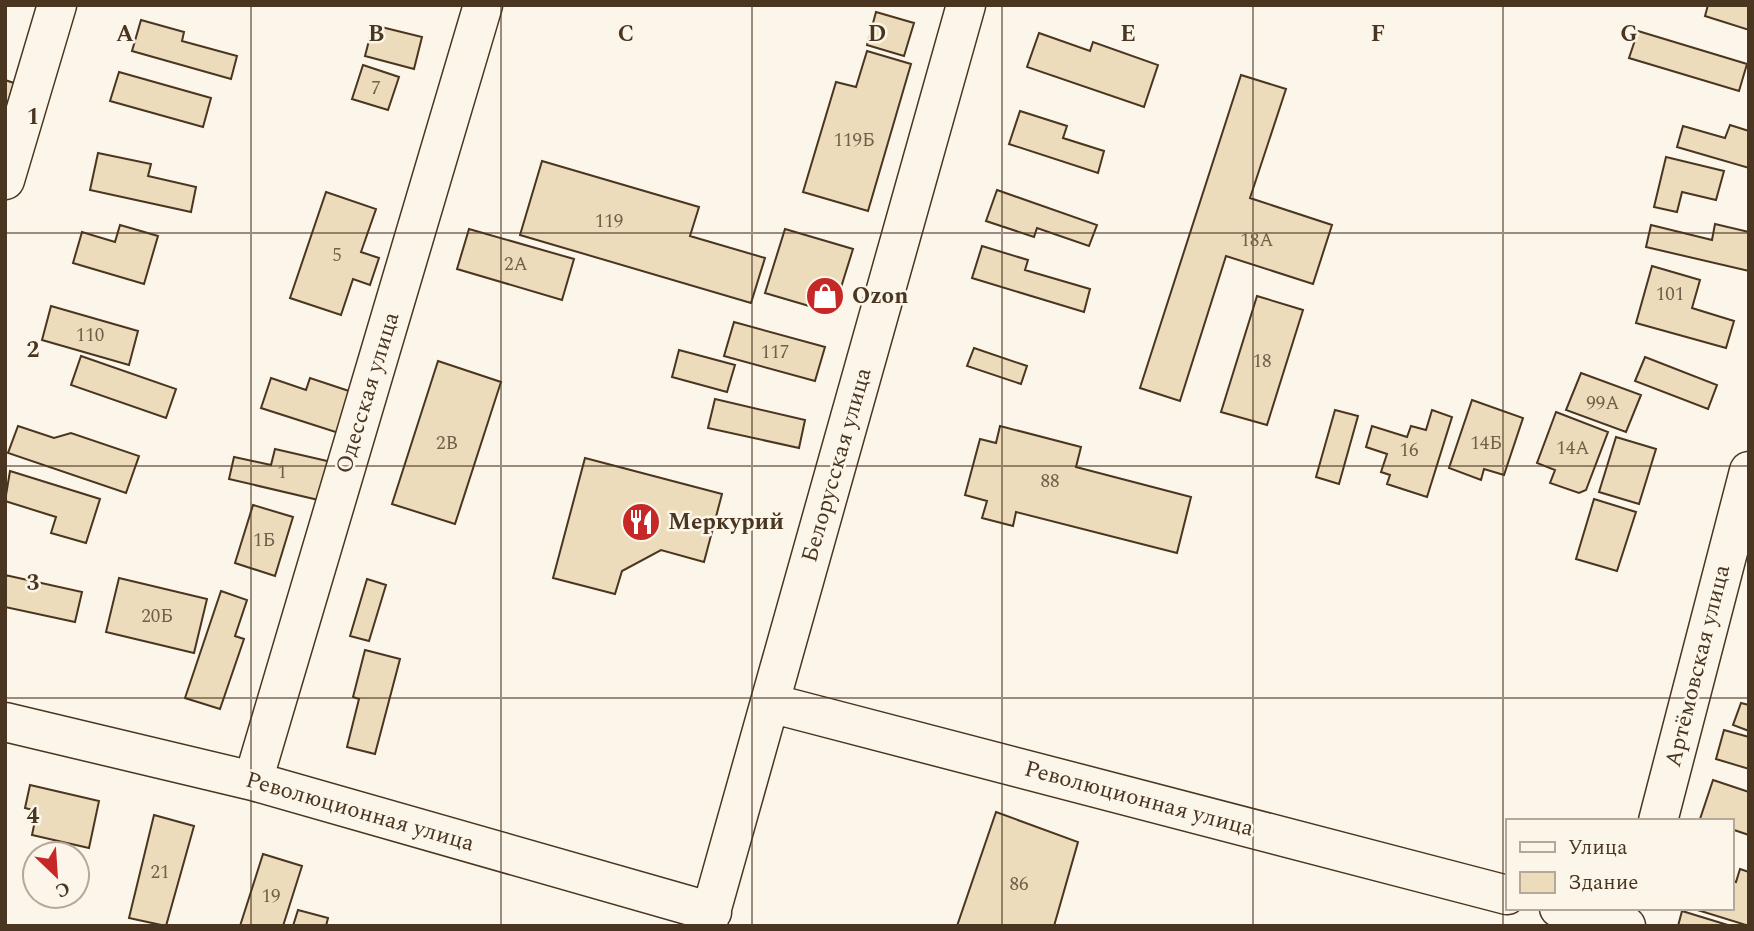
<svg xmlns="http://www.w3.org/2000/svg" width="1754" height="931" viewBox="0 0 1754 931" font-family="Spectral,serif">
	<rect width="100%" height="100%" fill="#fbf6e9"/>
	<path fill="#ecdcbc" stroke="#4a3520" stroke-width="2" d="M1708,5h41v25l-44,-14z
		M876,12l38,11 -10,33 -37,-11z
		M141,20l43,12 -2,9 55,15 -6,23 -99,-28z
		M373,25l49,12 -8,32 -49,-13z
		M1638,31l109,33 -8,27 -110,-33z
		M1039,33l51,18 3,-9 65,23 -14,42 -117,-40z
		M867,51l44,13 -43,147 -65,-19 33,-110 20,5z
		M363,65l36,12 -11,33 -36,-11z
		M119,72l92,26 -8,29 -93,-26z
		M1241,75l45,14 -36,109 82,27 -19,59 -87,-28 -46,145 -40,-13z
		M5,80l9,3 -9,29z
		M1020,111l47,15 -4,12 41,13 -6,22 -89,-29z
		M1730,125l19,6v37l-72,-21 6,-21 42,12z
		M98,153l53,11 -3,12 48,11 -5,25 -101,-22z
		M1666,157l58,14 -8,29 -34,-8 -5,20 -23,-5z
		M542,161l157,46 -9,29 75,22 -14,45 -231,-68z
		M997,190l100,35 -8,21 -52,-18 -3,9 -48,-16z
		M326,192l50,17 -15,43 18,6 -9,27 -17,-6 -12,36 -51,-17z
		M1715,224l34,8v39l-103,-24 5,-22 61,15z
		M120,225l38,11 -14,48 -71,-21 9,-31 33,10z
		M469,229l105,30 -12,41 -105,-31z
		M785,229l68,20 -20,64 -68,-20z
		M982,246l46,14 -3,10 65,19 -6,23 -112,-34z
		M1652,266l48,14 -8,28 42,13 -8,27 -90,-25z
		M1257,296l46,14 -36,115 -46,-13z
		M51,306l87,25 -9,34 -87,-25z
		M734,322l91,25 -10,34 -91,-25z
		M974,348l53,18 -6,18 -54,-18z
		M679,350l56,15 -8,27 -55,-15z
		M81,356l95,33 -10,29 -95,-33z
		M1645,357l72,28 -9,24 -73,-28z
		M438,361l63,21 -46,142 -63,-20z
		M1581,373l60,22 -15,37 -60,-22z
		M271,378l35,12 4,-12 48,16 -13,41 -84,-27z
		M715,399l90,21 -6,28 -91,-20z
		M1472,400l51,18 -19,57 -20,-6 -3,11 -32,-12z
		M1335,410l23,6 -19,68 -23,-7z
		M1432,410l20,7 -25,80 -40,-13 3,-9 -9,-3 6,-18 -21,-7 6,-21 35,11 4,-11 15,4z
		M1556,412l52,20 -22,58 -7,3 -29,-10 5,-13 -18,-7z
		M18,426l36,12 17,-5 68,23 -13,37 -118,-40z
		M1000,426l81,21 -5,20 115,30 -14,56 -161,-41 -3,14 -31,-8 5,-17 -22,-6 15,-56 16,4z
		M1616,437l40,12 -17,55 -40,-12z
		M275,449l61,14 -9,39 -98,-23 5,-22 37,8z
		M585,458l137,36 -18,68 -43,-12 -39,21 -7,23 -62,-16z
		M10,471l90,28 -14,44 -35,-10 5,-16 -51,-16z
		M1594,499l42,13 -19,59 -41,-12z
		M253,505l40,12 -18,59 -40,-13z
		M5,575l77,17 -7,30 -70,-15z
		M119,578l88,21 -13,54 -88,-21z
		M367,579l19,6 -17,56 -19,-5z
		M221,591l26,9 -12,36 9,3 -24,70 -35,-11z
		M365,650l35,9 -25,95 -28,-7 12,-48 -6,-2z
		M1741,703l8,2v26l-16,-6z
		M1724,730l25,7v32l-33,-10z
		M1713,780l36,12v43l-18,-6v-8l-31,-2z
		M30,785l69,16 -10,47 -57,-13 5,-24 -12,-3z
		M996,812l82,30 -24,84h-97z
		M154,815l40,11 -28,100 -37,-8z
		M263,854l39,12 -19,60h-43z
		M1740,869l9,3v54l-58,-18h40v-27l5,1z
		M298,910l30,8 -2,8h-33z
		M1682,911l49,15h-53z"/>
	<g fill="none" stroke-linecap="round" stroke-linejoin="round">
		<defs>
			<path id="minor" d="M5,180l52,-175
				M770,703l737,192
				M5,722l248,59 459,131
				M253,781l230,-776
				M1658,821l91,-350
				M1559,908l67,18
				M707,926l259,-921"/>
		</defs>
		<use href="#minor" stroke="#4a3520" stroke-width="41"/>
		<use href="#minor" stroke="#fbf6e9" stroke-width="38"/>
	</g>
	<path fill="none" stroke="#4a3520" stroke-width="2" stroke-opacity="0.55" d="M251,5v921M501,5v921M752,5v921M1002,5v921M1253,5v921M1503,5v921M5,233h1744M5,466h1744M5,698h1744"/>
	<defs>
		<symbol id="shop-disc" viewBox="-11 -11 22 22"><circle r="9.5" fill="#c62828" stroke="#fbf6e9"/><path d="M-5-2.5h2.3a2.7 3.5 0 0 1 5.4 0H5L5.5 6h-11ZM-1.5-2.5h3a1.5 2.3 0 0 0-3 0Z" fill="#fff"/></symbol>
		<symbol id="restaurant-disc" viewBox="-11 -11 22 22"><circle r="9.5" fill="#c62828" stroke="#fbf6e9"/><path d="M-5-6h1v4h1v-4h1v4h1v-4h1v5L-1.5 .5V6h-2V.5L-5-1ZM5-6V6H3V1.5H1.5Q1.5-4 5-6Z" fill="#fff"/></symbol>
	</defs>
	<g fill-rule="evenodd">
		<use href="#shop-disc" x="803" y="274" width="44" height="44"/>
		<use href="#restaurant-disc" x="619" y="500" width="44" height="44"/>
	</g>
	<g text-anchor="middle" dominant-baseline="central" stroke-width="5" stroke-linejoin="round" paint-order="stroke">
		<g font-size="19" fill="#725f47">
			<text x="376" y="88">7</text>
			<text x="854" y="140">119Б</text>
			<text x="609" y="221">119</text>
			<text x="1257" y="240">18А</text>
			<text x="337" y="255">5</text>
			<text x="516" y="264">2А</text>
			<text x="1670" y="294">101</text>
			<text x="90" y="335">110</text>
			<text x="775" y="352">117</text>
			<text x="1262" y="361">18</text>
			<text x="1603" y="403">99А</text>
			<text x="447" y="443">2В</text>
			<text x="1486" y="443">14Б</text>
			<text x="1573" y="448">14А</text>
			<text x="1409" y="450">16</text>
			<text x="282" y="472">1</text>
			<text x="1050" y="481">88</text>
			<text x="264" y="540">1Б</text>
			<text x="157" y="616">20Б</text>
			<text x="160" y="872">21</text>
			<text x="1019" y="884">86</text>
			<text x="271" y="896">19</text>
		</g>
		<g font-size="23" font-weight="bold" fill="#4a3520" stroke="#fbf6e9" text-anchor="start">
			<text x="852" y="296">Ozon</text>
			<text x="668" y="522">Меркурий</text>
		</g>
		<g font-size="23" fill="#4a3520" stroke="#fbf6e9">
			<text transform="translate(368 393) rotate(-73)">Одесская улица</text>
			<text transform="translate(837 465) rotate(-74)">Белорусская улица</text>
			<text transform="translate(1698 666) rotate(-76)">Артёмовская улица</text>
			<text transform="translate(1139 799) rotate(15)">Революционная улица</text>
			<text transform="translate(360 812) rotate(16)">Революционная улица</text>
		</g>
	</g>
	<g font-size="23" text-anchor="middle" font-weight="bold" fill="#4a3520" stroke="#fbf6e9" stroke-width="5" stroke-linejoin="round" paint-order="stroke">
		<text x="125" y="41">A</text>
		<text x="376" y="41">B</text>
		<text x="626" y="41">C</text>
		<text x="877" y="41">D</text>
		<text x="1128" y="41">E</text>
		<text x="1378" y="41">F</text>
		<text x="1629" y="41">G</text>
		<text x="33" y="124">1</text>
		<text x="33" y="357">2</text>
		<text x="33" y="590">3</text>
		<text x="33" y="823">4</text>
	</g>
	<rect width="1754" height="931" fill="none" stroke="#4a3520" stroke-width="14"/>
	<rect x="1506" y="819" width="228" height="91" fill="#fbf6e9" stroke="#b4a999" stroke-width="2"/>
	<rect x="1520" y="842" width="35" height="10" fill="#fbf6e9" stroke="#b4a999" stroke-width="2"/>
	<text x="1568" y="854" font-size="21" fill="#4a3520">Улица</text>
	<rect x="1520" y="872" width="35" height="21" fill="#ecdcbc" stroke="#b4a999" stroke-width="2"/>
	<text x="1568" y="889" font-size="21" fill="#4a3520">Здание</text>
	<g transform="translate(56 875) rotate(155)"><circle r="33" fill="#fbf6e9" stroke="#b4a999" stroke-width="2"/>
	<path d="M0-5L12 26L0 18L-12 26Z" fill="#c62828"/>
	<text y="-10" font-size="19" font-weight="bold" text-anchor="middle" fill="#4a3520">С</text>
	</g>
</svg>
